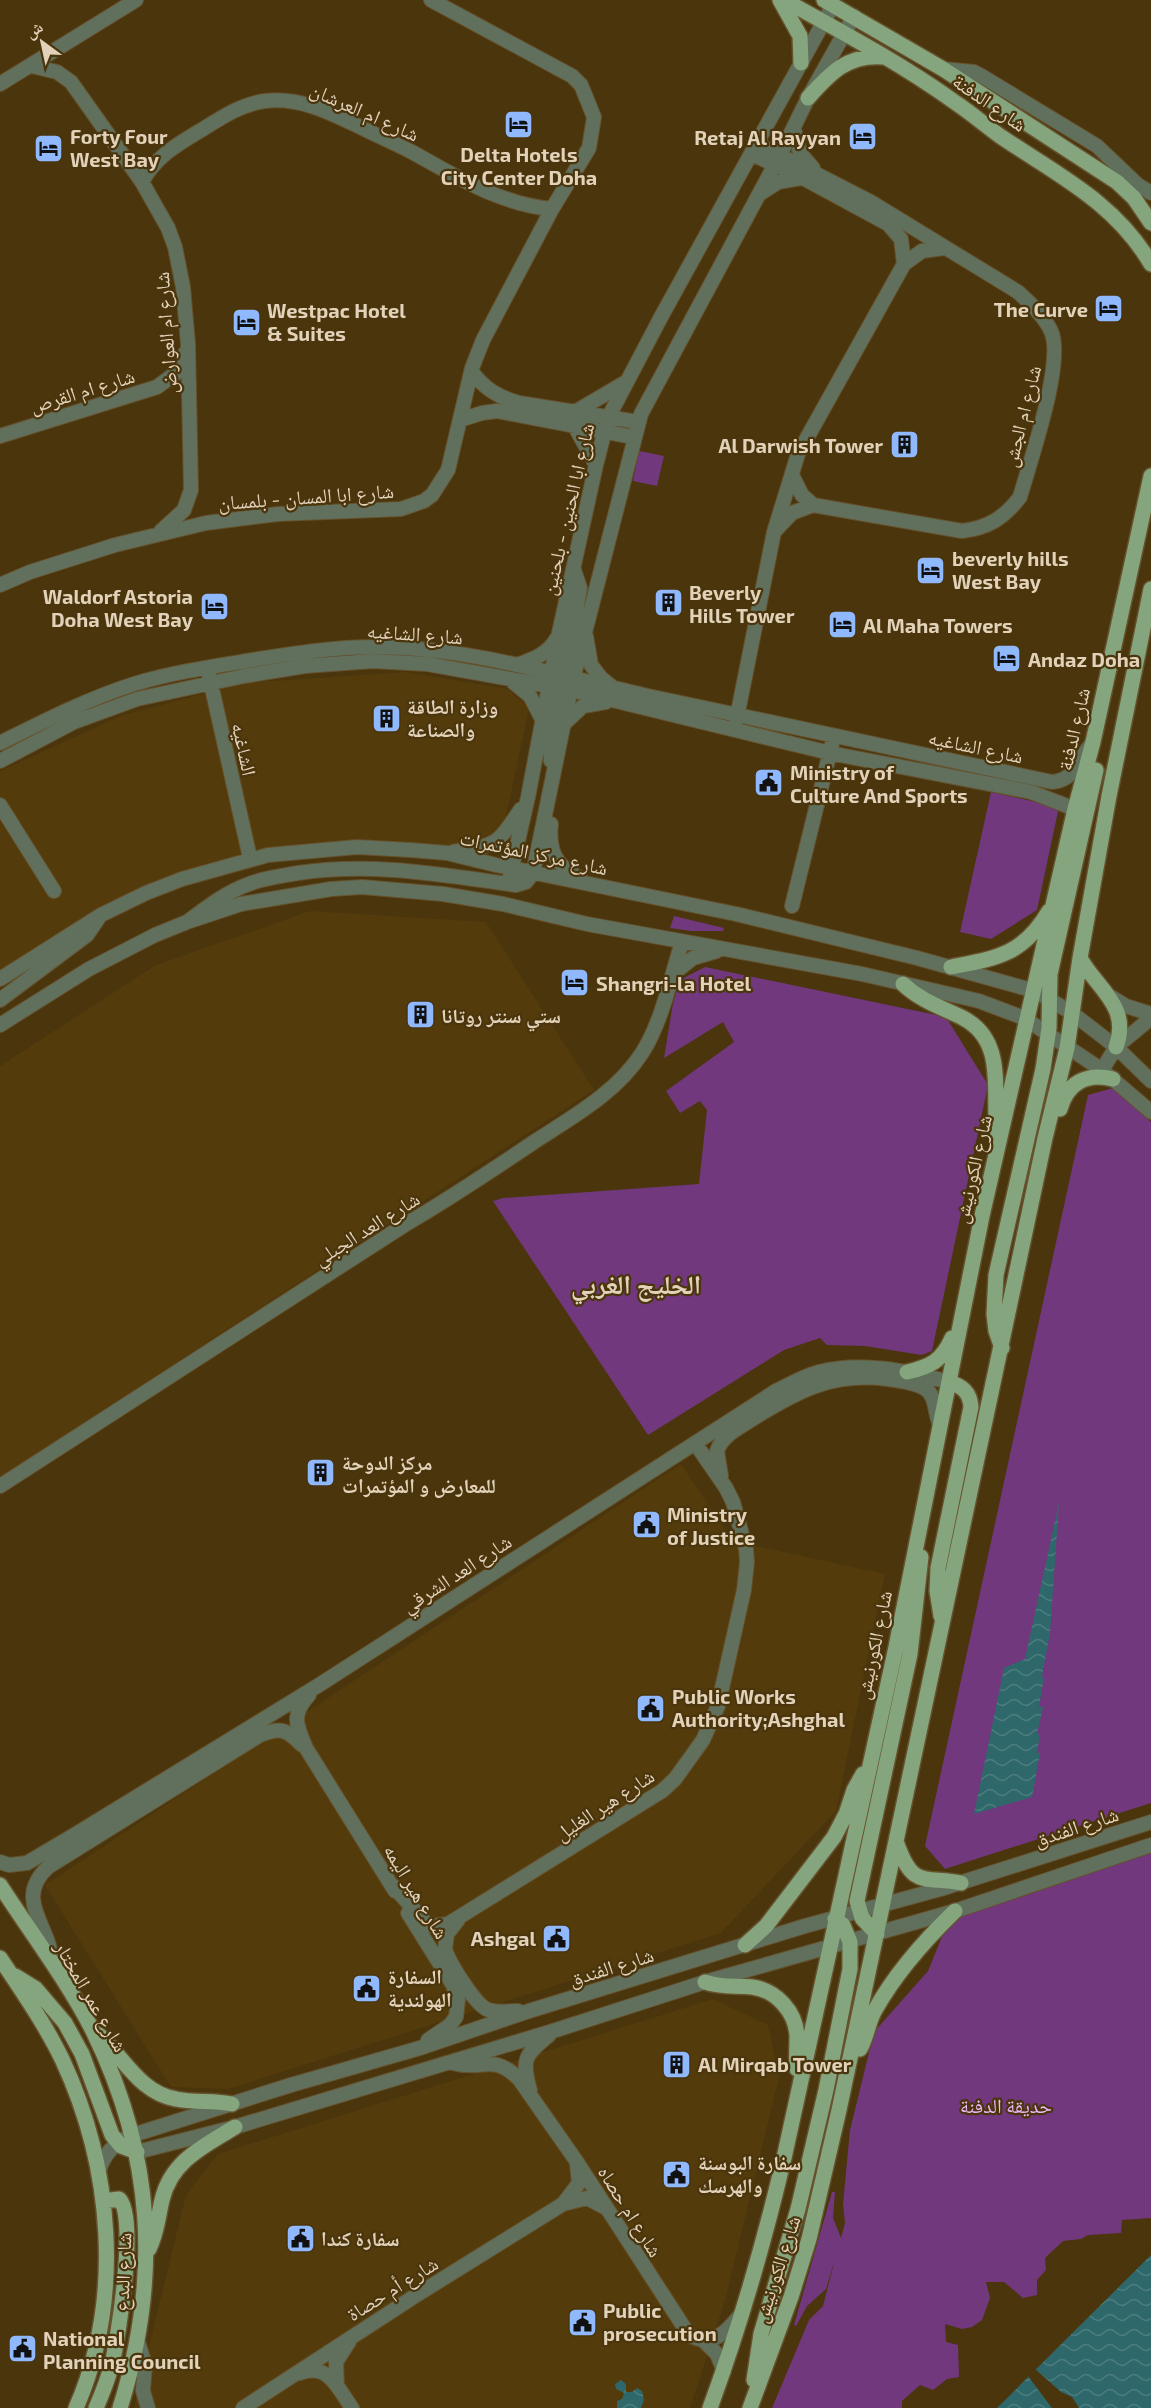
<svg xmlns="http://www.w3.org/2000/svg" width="1151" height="2408" viewBox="0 0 1151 2408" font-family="'Exo 2','Noto Naskh Arabic',sans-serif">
	<defs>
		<pattern id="water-waves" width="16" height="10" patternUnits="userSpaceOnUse" patternTransform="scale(1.5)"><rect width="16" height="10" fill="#2e686b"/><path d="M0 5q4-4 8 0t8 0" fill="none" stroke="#4c7d7e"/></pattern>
	</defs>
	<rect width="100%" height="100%" fill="#4a350d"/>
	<path fill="#533b0b" d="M406,672l102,17 21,19 -24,113 -25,25 -223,10 -133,42 -57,30 -67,44v-201l123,-56 121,-32z
		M310,911l176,11 108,168 -594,387v-411l156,-101z
		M681,1464l52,77 152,33 -49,237 -115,122 -493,156 -57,-2 -126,-202z
		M713,1999l55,26 11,52 -54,224 -35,107h-556l52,-213 32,-41z"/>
	<path fill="#71387d" d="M639,451l25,5 -7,30 -24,-5z
		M991,792l68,15 -22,103 -46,29 -31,-7z
		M674,916l50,12 -1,3h-32l-21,-3z
		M705,967l241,50 42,68 -56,266 -10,4 -57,-9 -38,-1 -7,-7 -36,12 -136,85 -155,-234 10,-3 196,-14 8,-74 -7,-9 -20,12 -14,-22 68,-49 -11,-20 -59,36 9,-55 7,-23z
		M1113,1088l38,34v681l-206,66 -20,-23 163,-751z
		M1151,1852v366l-29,2 -1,13 -33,2 -7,4 -18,2 -18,17 1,12 -9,10v15l-14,3 -19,-16h-18l4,16 -8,22 -10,7 -10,2 -17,-5 1,18 12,3 1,32 -12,2 -14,11 -13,-5 -18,16v7h-130l37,-88 14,-14 12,-47 -9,30 -19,17 -11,20 -2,-1 38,-133h3l-2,26 8,20 4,-15 -2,-19 7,-74 24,-98 54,-61 16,-39 14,-20z"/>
	<path fill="url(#water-waves)" d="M1059,1503l-9,130 -8,43 2,1 -5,30h4l-6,27 3,1 -3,18h3l-8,44 -58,17 30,-146 21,-9z
		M1151,2255v153h-154z
		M621,2380l5,4v8h6l5,-4 5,3 2,9 -3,8h-24v-7l5,-2 2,-6 -8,-4 -1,-5z"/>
	<path fill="#4a350d" d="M1035,2369l26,23 11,5 7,11h-27l-24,-32z"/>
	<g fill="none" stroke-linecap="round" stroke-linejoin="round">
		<defs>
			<path id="minor" d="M32,66l25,6 14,10 71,100 26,46 7,19 8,40 5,57 3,146 -7,20 -23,21
				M943,69l31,3 11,6 112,68 41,39 13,8
				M0,84l136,-84
				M794,129l6,24 13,15
				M758,144l113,58 147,90c12,11 26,24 33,39 14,31 -21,130 -31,166 -16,21 -32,31 -58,34l-149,-26 -21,8 -18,19
				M752,154l51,24 85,46 13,15 3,25
				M142,182c14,-26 36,-38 61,-53 19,-12 39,-25 62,-28 33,-4 62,10 91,24 18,9 36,17 54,26 46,25 88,53 142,58
				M761,193l17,-11 23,-4
				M472,372c13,17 26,25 47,31l119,19
				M575,412l51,-30
				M460,420l22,-7 15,-2 136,26
				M575,427l21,38
				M0,436l157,-49 19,-14 9,-20
				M792,475l10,20 11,10
				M0,585l30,-13 85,-27 91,-22 72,-9 123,-5 23,-8 8,-6 16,-25 24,-102 11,-28 69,-131 37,-61 5,-31 -13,-32 -9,-9 -141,-76
				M586,636l5,29 10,13 10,8
				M517,665c17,-6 31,-11 40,-27
				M209,675l41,183
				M513,682l17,14 12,23
				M566,684l-1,-8 15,-88 -6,-18
				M566,722l17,-16 23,-4
				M736,722l38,-190 24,-78 106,-190 18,-13 22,-3
				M0,743c44,-22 87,-44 134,-59 37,-11 75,-17 112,-23 43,-7 86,-14 130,-14 92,0 183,29 272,49 135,30 270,58 404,86 23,-2 25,-21 38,-36
				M0,761l74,-39 63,-23 107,-23 61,-10 68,-5 54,3 144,26 259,63 201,39 44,17
				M551,761l-1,-14 10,-59 -2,-8
				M0,805l54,86
				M551,824c-3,26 5,43 29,54
				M453,852c45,-8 42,-5 68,-43
				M510,876l18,-79 31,-164 37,-168 12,-47 53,-101 172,-312
				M792,906l40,-162
				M187,922c19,-14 39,-30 62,-38 15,-6 33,-8 49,-11 76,-11 144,2 218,12l10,-3 7,-9 40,-194 68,-265 139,-259 28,-57 46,-82
				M674,973l19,-15 24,-7
				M0,979l101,-64 45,-22 36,-14 86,-24 89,-8 54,3 36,3 49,12 240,49 181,44 118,33 37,22 44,34 35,34
				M1108,995l18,11 25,8
				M0,1000l87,-65 11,-16
				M0,1025l89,-56 66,-34 32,-13 54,-18 90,-15 31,-2 81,7 60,10 84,20 275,50 117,27 45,17 78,52 49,42
				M1102,1070l14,-23 35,-29
				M721,1476l-4,-25c5,-16 24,-24 37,-33 45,-28 80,-46 134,-39 12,2 26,3 36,9 13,7 10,25 16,37
				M0,1486l406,-262c45,-26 88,-55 131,-84 37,-24 80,-48 105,-87 20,-31 29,-76 40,-111
				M309,1695c-19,21 -12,30 -3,53l89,143
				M0,1862l9,3 18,-2 49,-29 243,-149 457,-294c14,-7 28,-15 43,-19 44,-11 88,-1 130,10
				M392,1885l34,38 6,3 16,-2 214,-133 13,-12 28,-39 15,-34 26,-116 3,-28 -1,-13 -13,-47 -7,-14 -31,-45
				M408,1913l45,72 5,15 -2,17 -6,8 -22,15
				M458,1920l-11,14 -2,15c4,13 31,58 44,61 9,3 20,1 29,1
				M52,1961c-2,-36 -39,-61 -4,-94l212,-132c21,-8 26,-6 42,10
				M453,2063c30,9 39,-11 66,16l58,83 112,173c23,13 38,-3 52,-21
				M530,2090c-9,-31 -5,-35 19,-55
				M137,2152l98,-25 318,-96 152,-49 250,-71 196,-66
				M99,2171c5,-18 16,-29 34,-36l158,-50 129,-37 109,-37 276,-85 139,-38 207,-66
				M563,2204l16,-21 -2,-19
				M704,2341l13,13 7,17
				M138,2342l7,22 -2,27 5,17
				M300,2373c28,-11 38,15 52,35
				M337,2386l-1,-24 13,-20
				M243,2408l172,-112 148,-92 24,-6 17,9"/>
			<path id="major" d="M780,0l20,36 1,27
				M784,0c58,32 118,64 172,103 15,10 29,22 44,33 56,38 115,66 151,128
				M824,0l119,69 174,113 17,16 17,25
				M808,98c22,-25 40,-44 75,-41
				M1080,958c17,31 51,48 36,89
				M951,967c46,-9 72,-12 98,-56
				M903,984c18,17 38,23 60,34 44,23 29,74 34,113
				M1060,1109c7,-26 27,-37 53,-30
				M1002,1348l-6,-17 -2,-17 2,-39 47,-206 6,-41 1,-54 46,-204
				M907,1372c23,-5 35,-11 45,-34
				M941,1616l-4,-25 1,-23 33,-161c-1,-15 -9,-21 -22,-25
				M897,1844c16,45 27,32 64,39
				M0,1885c31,48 67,95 93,146 61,124 68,246 27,377
				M877,1934l-15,-16 -5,-17 53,-247 11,-97
				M745,1945l21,-19 68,-89 12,-23 8,-24 9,-16
				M0,1958c22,33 45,66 62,101 50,107 62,239 14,349
				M15,1976l21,13 29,34 17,31 30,81 9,11 16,6
				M705,1982c17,6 31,3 47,5 24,3 44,25 45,49 0,11 -1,22 0,33
				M99,2035c25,23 41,58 77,64 18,4 37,1 56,5
				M860,2049c7,-12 8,-27 15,-39 20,-36 50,-70 80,-99
				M149,2249c8,-16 9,-32 13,-49 9,-39 42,-54 73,-73
				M754,2380l7,-46 37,-125 28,-119 24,-121v-27l-7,-17 -8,-6
				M96,2408c6,-14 12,-29 16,-44 6,-26 26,-149 7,-165l-16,2
				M710,2408c30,-82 54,-165 74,-250l112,-511 86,-431 93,-407 18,-67 58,-266
				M750,2408l41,-111 18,-58 30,-129 206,-972 22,-90 13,-90 29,-162 42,-207"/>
		</defs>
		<use href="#minor" stroke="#65512c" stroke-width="16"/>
		<use href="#major" stroke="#65512c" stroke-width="18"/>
		<use href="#minor" stroke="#61705d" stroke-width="14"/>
		<use href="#major" stroke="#85a57f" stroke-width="15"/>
	</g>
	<defs>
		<symbol id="hotel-square" viewBox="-11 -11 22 22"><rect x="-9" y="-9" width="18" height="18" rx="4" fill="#8fb8fd" stroke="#4a350d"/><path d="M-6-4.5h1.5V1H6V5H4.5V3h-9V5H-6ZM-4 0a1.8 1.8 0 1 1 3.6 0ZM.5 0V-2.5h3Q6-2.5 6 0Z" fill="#111"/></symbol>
		<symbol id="building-square" viewBox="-11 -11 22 22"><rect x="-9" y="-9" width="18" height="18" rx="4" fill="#8fb8fd" stroke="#4a350d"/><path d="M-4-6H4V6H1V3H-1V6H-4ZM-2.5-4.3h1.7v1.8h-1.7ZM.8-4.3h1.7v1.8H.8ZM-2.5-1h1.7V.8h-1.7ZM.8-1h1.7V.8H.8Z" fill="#111"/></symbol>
		<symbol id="civic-square" viewBox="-11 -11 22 22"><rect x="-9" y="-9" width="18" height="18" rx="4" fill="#8fb8fd" stroke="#4a350d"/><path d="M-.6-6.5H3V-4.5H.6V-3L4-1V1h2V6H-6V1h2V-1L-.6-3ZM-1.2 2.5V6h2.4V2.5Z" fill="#111"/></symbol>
	</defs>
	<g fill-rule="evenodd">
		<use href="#hotel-square" x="502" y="108" width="33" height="33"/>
		<use href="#hotel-square" x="846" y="120" width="33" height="33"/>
		<use href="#hotel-square" x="32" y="132" width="33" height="33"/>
		<use href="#hotel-square" x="1092" y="292" width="33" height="33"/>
		<use href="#hotel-square" x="230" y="306" width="33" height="33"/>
		<use href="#building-square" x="888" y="428" width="33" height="33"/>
		<use href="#hotel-square" x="914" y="554" width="33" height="33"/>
		<use href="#building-square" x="652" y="586" width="33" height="33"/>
		<use href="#hotel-square" x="198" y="590" width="33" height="33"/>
		<use href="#hotel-square" x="826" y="608" width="33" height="33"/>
		<use href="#hotel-square" x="990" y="642" width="33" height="33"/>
		<use href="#building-square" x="370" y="702" width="33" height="33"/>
		<use href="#civic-square" x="752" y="766" width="33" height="33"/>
		<use href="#hotel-square" x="558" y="966" width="33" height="33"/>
		<use href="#building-square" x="404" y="998" width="33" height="33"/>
		<use href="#building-square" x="304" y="1456" width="33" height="33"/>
		<use href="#civic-square" x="630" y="1508" width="33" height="33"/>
		<use href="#civic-square" x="634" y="1692" width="33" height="33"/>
		<use href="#civic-square" x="540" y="1922" width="33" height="33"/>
		<use href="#civic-square" x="350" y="1972" width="33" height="33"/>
		<use href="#building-square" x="660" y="2048" width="33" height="33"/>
		<use href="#civic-square" x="660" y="2158" width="33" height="33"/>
		<use href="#civic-square" x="284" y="2222" width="33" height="33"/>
		<use href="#civic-square" x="566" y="2306" width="33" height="33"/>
		<use href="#civic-square" x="6" y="2332" width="33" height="33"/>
	</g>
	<g text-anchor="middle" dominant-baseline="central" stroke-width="4.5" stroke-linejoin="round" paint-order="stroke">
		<g font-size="20" fill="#e2d2b9" stroke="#4a350d">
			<text transform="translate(990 102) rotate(35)">شارع الدفنة</text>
			<text transform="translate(365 111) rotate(24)">شارع ام العرشان</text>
			<text transform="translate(165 333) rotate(-94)">شارع ام العوارض</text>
			<text transform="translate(82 390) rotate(-17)">شارع ام القرص</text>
			<text transform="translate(1021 416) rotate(-76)">شارع ام الجش</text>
			<text transform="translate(306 496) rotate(-4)">شارع ابا المسان - بلمسان</text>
			<text transform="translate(567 509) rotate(-77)">شارع ابا الحنين - بلحنين</text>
			<text transform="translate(415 633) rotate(4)">شارع الشاغيه</text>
			<text transform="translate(1073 729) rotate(-77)">شارع الدفنة</text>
			<text transform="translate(976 746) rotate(12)">شارع الشاغيه</text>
			<text transform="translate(245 749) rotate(78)">الشاغيه</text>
			<text transform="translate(534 852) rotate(12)">شارع مركز المؤتمرات</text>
			<text transform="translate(972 1169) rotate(-77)">شارع الكورنيش</text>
			<text transform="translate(366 1228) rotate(-32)">شارع العد الجبلي</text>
			<text transform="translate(456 1573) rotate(-33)">شارع العد الشرقي</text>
			<text transform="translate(873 1645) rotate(-78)">شارع الكورنيش</text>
			<text transform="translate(604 1804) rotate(-33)">شارع هير الغليل</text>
			<text transform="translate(1076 1826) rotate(-18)">شارع الفندق</text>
			<text transform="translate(417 1891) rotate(59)">شارع هير اليمه</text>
			<text transform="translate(611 1966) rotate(-17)">شارع الفندق</text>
			<text transform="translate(92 1996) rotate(60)">شارع عمر المختار</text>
			<text transform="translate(631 2211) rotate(58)">شارع ام حصاه</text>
			<text transform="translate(776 2269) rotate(-72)">شارع الكورنيش</text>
			<text transform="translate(122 2272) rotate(-88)">شارع البدع</text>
			<text transform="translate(392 2288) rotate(-32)">شارع أم حصاة</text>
		</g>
		<g font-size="20" font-weight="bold" fill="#e2d2b9" stroke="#4a350d" text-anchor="start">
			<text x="70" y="136">Forty Four<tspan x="70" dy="23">West Bay</tspan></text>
			<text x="841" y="137" text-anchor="end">Retaj Al Rayyan</text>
			<text x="519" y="154" text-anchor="middle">Delta Hotels<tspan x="519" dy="23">City Center Doha</tspan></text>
			<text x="1088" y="309" text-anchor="end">The Curve</text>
			<text x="267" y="310">Westpac Hotel<tspan x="267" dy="23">&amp; Suites</tspan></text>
			<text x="883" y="445" text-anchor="end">Al Darwish Tower</text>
			<text x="952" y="558">beverly hills<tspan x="952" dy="23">West Bay</tspan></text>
			<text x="689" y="592">Beverly<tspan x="689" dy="23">Hills Tower</tspan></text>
			<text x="193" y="596" text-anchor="end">Waldorf Astoria<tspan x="193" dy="23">Doha West Bay</tspan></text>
			<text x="863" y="625">Al Maha Towers</text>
			<text x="1028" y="659">Andaz Doha</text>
			<text x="407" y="706">وزارة الطاقة<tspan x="407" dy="23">والصناعة</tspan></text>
			<text x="790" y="772">Ministry of<tspan x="790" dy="23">Culture And Sports</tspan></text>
			<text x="596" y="983">Shangri-la Hotel</text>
			<text x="441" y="1015">ستي سنتر روتانا</text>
			<text x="342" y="1462">مركز الدوحة<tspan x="342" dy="23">للمعارض و المؤتمرات</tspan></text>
			<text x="667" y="1514">Ministry<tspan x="667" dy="23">of Justice</tspan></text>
			<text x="672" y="1696">Public Works<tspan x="672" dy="23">Authority;Ashghal</tspan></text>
			<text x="536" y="1938" text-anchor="end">Ashgal</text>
			<text x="388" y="1976">السفارة<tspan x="388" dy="23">الهولندية</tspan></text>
			<text x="698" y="2064">Al Mirqab Tower</text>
			<text x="698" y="2162">سفارة البوسنة<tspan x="698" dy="23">والهرسك</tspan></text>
			<text x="321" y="2238">سفارة كندا</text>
			<text x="603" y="2310">Public<tspan x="603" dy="23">prosecution</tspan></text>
			<text x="43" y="2338">National<tspan x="43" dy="23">Planning Council</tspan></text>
		</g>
		<g font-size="20" fill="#eeb7fa" stroke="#4a350d">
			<text x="1006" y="2105">حديقة الدفنة</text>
		</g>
		<g font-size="26" font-weight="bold" fill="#e2d2b9" stroke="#4a350d">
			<text x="636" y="1283">الخليج الغربي</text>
		</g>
	</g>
	<g transform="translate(42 42) rotate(327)" stroke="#4a350d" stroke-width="4.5" paint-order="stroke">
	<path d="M0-4.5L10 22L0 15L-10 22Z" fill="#e2d2b9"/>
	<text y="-9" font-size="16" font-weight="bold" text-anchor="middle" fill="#e2d2b9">ش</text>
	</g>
</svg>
